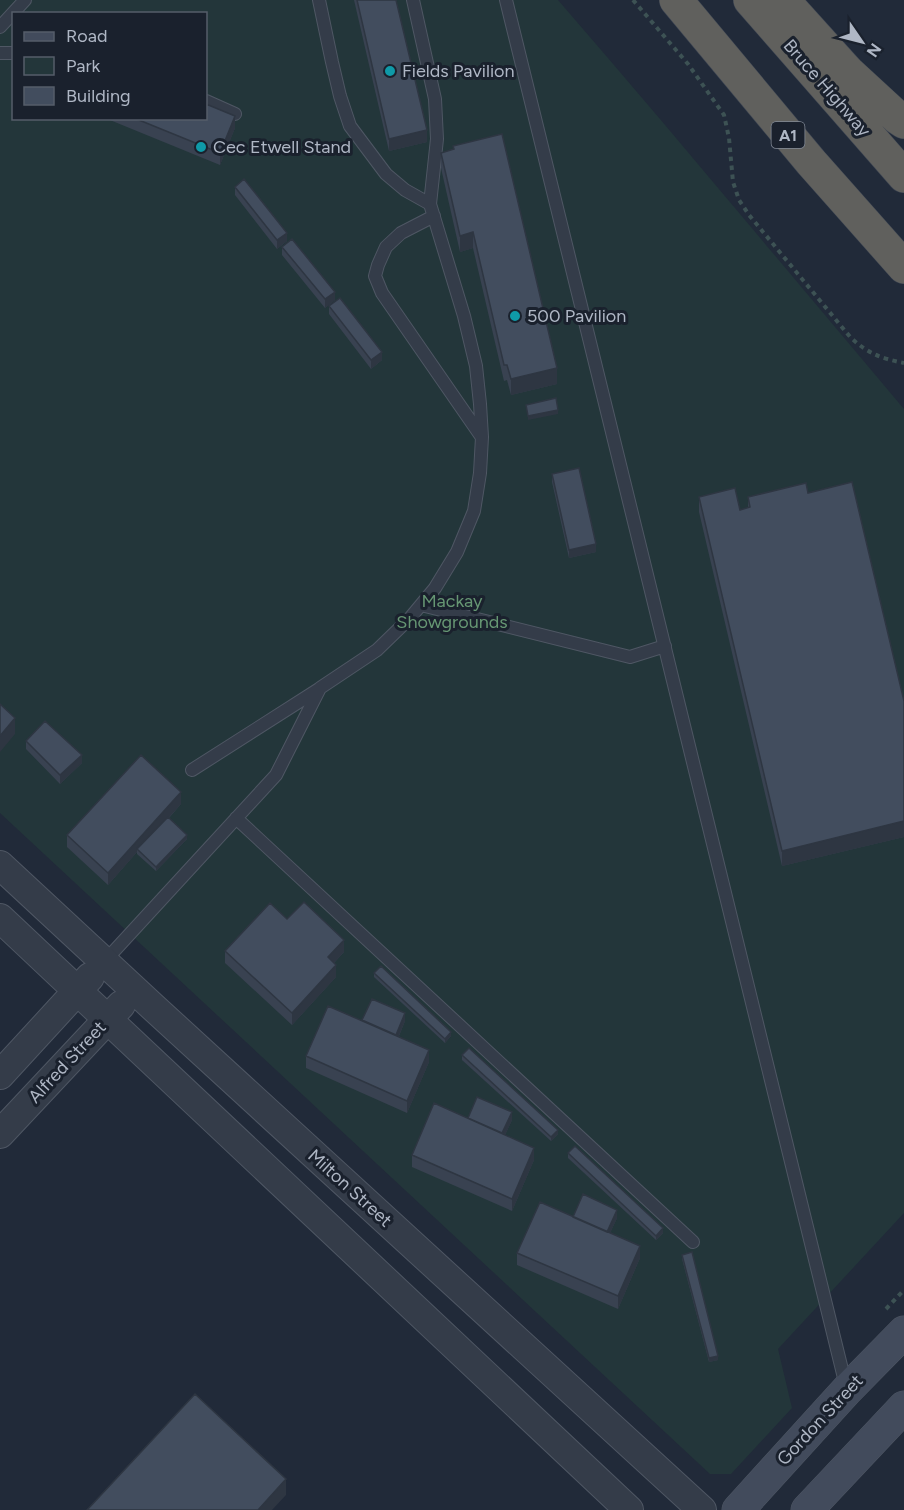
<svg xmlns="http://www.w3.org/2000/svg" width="904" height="1510" viewBox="0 0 904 1510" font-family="Figtree,sans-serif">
	<rect width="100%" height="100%" fill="#212a39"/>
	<path fill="#23363a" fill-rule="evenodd" d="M0,0h558c117,135 231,273 346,409v804l-126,136 14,59 -61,66h-21l-710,-661zM14,14h192v104h-192z"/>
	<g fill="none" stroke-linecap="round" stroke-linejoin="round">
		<defs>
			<path id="service" d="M413,0l22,99 2,40 -7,65
				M506,0l340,1386
				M0,27l25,-27
				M0,53h14
				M206,101l29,13
				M434,216l-33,17 -15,14 -8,18 -3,11 7,17 99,143
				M421,605l209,52 35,-11
				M192,770l127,-81
				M236,818l457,424
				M104,962l172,-187 44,-87 57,-38 33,-32 25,-30 22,-36 17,-41 6,-38 2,-36 -2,-33 -4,-38 -12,-50 -34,-112 -25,-14 -19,-16 -36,-48 -10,-30 -8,-34 -13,-62"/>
			<path id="tertiary" d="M0,865l153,142 549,503
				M0,918l629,592
				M0,1075l90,-98
				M0,1134l121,-129"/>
			<path id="secondary" d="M738,1510l109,-120 57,-58
				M807,1510l97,-103"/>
			<path id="trunk" d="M676,0l135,162 93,105
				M750,0l154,176
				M783,0l65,72 50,46 6,4"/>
		</defs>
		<use href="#service" stroke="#4f5764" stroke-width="14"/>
		<use href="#tertiary" stroke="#4f5764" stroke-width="30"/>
		<use href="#secondary" stroke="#4f5764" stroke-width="33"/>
		<use href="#trunk" stroke="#3f4754" stroke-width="34"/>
		<path stroke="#3d5254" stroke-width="4" stroke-dasharray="4.5 4.5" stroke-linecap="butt" d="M633,0l55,64 36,51 5,23 4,44 6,18 10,15 102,123c18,16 29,20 53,25
			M886,1309l18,-19"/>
		<use href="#service" stroke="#343c49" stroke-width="12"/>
		<use href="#tertiary" stroke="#343c49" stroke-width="28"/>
		<use href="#secondary" stroke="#424b5c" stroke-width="32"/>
		<use href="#trunk" stroke="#60605d" stroke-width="33"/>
	</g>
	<path fill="#394251" d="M354,0h42l31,142 -38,9z
		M105,118h101l29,10 -15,37z
		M453,146l104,238 -46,11 -4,-15 -3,1 -31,-133 -13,4 -19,-84v-15l12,-3z
		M235,187l52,54 -10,8 -42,-54z
		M282,247l53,53 -10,8 -43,-53z
		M329,306l53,54 -11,9 -42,-55z
		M552,474l44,78 -27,6 -17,-76z
		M808,493l96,208v136l-122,29 -83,-354v-15l41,13 8,-2v-11z
		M26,741l56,22 -22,21 -34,-35z
		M181,804l-12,14 18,21 -31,32 -19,-17v-2l-29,33 -41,-38v-12z
		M287,919l57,33 -10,11 2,14 -44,48 -67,-62v-12z
		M374,973l77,63 -6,7 -71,-66z
		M362,1020l43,1 -6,15 30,26 -22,51 -101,-45v-12z
		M462,1055l96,79 -7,7 -89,-81z
		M468,1118l44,2 -7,15 29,25 -22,51 -100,-44v-12z
		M568,1153l95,80 -7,7 -88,-82z
		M617,1218l-7,15 30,25 -22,51 -101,-44v-12z
		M682,1255l36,105 -9,2 -27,-103z"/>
	<path fill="#2e3642" d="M235,116v12l-15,37v-12z
		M427,130v12l-38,9v-12z
		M473,232v16l-13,4v-16z
		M287,233v8l-10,8v-9z
		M335,292v8l-10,8v-9z
		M382,352v8l-11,9v-9z
		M557,368v16l-46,11v-16z
		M558,410v4l-30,6v-4z
		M596,544v8l-27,6v-8z
		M15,718v16l-15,18v-16z
		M82,755v8l-22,21v-9z
		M181,792v12l-42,47 -2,-2v3l-29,33v-12z
		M904,821v16l-122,29v-15z
		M187,835v4l-31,32v-4z
		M344,940v12l-16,17v-12z
		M336,965v12l-44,48v-12z
		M405,1013v8l-10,24v-8z
		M451,1032v4l-6,7v-4z
		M429,1050v12l-22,51v-12z
		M512,1112v8l-11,24v-8z
		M558,1130v4l-7,7v-4z
		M534,1148v12l-22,51v-12z
		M617,1210v8l-11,24v-8z
		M663,1228v5l-7,7v-4z
		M640,1246v12l-22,51v-13z
		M718,1356v4l-9,2v-4z
		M286,1479v16l-14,15h-14z"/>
	<path fill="#424d5e" stroke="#2e3642" stroke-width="1.5" d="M357,0h39l31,130 -38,9z
		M206,104l29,12 -15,37 -86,-35h72z
		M502,134l55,234 -46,11 -4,-14h-3l-31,-133 -13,4 -19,-83 13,-4 -1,-3z
		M244,179l43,54 -10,7 -42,-53z
		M292,239l43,53 -10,7 -43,-52z
		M340,298l42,54 -11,8 -42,-54z
		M556,398l2,12 -30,6 -2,-11z
		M579,468l17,76 -27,6 -17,-76z
		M852,482l52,219v120l-122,30 -83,-354 36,-9 5,22 10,-3 -2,-10 58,-14 2,10z
		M0,704l15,14 -15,18z
		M45,721l37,34 -22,20 -34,-34z
		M141,755l40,37 -73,81 -41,-38z
		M168,817l19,18 -31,32 -19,-18z
		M304,902l40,38 -16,17 8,8 -44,48 -67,-62 45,-48 17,16z
		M381,966l70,66 -6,7 -71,-66z
		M372,999l33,14 -9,22 -34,-15z
		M328,1006l101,44 -22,51 -101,-45z
		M469,1048l89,82 -7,7 -89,-82z
		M477,1097l35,15 -10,21 -34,-15z
		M434,1103l100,45 -22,51 -100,-44z
		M575,1146l88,82 -7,8 -88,-83z
		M583,1194l34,16 -10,22 -34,-15z
		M540,1202l100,44 -22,50 -101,-43z
		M692,1252l26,104 -9,2 -27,-103z
		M195,1394l91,85 -28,31h-171z"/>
	<g fill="#0f9aa8" stroke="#1a212d" stroke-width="2">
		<circle cx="390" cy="71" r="6"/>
		<circle cx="201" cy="147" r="6"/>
		<circle cx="515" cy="316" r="6"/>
	</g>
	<g text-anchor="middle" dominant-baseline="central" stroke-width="6" stroke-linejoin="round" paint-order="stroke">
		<rect fill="#1a212d" stroke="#828a97" stroke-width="1.5" x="771.5" y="122" width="33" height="26" rx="4.5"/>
		<g font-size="16" font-weight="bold" fill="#afb7c5">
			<text x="788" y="135">A1</text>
		</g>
		<g font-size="18" fill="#afb7c5" stroke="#1a212d" text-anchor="start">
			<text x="402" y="71">Fields Pavilion</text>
			<text x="213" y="147">Cec Etwell Stand</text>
			<text x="527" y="316">500 Pavilion</text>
		</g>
		<g font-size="18" fill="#afb7c5" stroke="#1a212d">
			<text transform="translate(827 88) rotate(49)">Bruce Highway</text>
			<text transform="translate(67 1062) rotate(-47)">Alfred Street</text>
			<text transform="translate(350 1188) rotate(42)">Milton Street</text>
			<text transform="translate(820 1420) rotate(-47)">Gordon Street</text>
		</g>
		<g font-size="18" fill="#669673" stroke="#1a212d">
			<text x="452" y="601">Mackay<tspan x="452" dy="21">Showgrounds</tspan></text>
		</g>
	</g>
	<rect x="12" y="12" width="195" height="108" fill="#1a212d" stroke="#565d6a" stroke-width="1.5"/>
	<rect x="24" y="32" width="30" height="9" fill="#424b5c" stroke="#565d6a" stroke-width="1.5"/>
	<text x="66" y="42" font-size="18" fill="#afb7c5">Road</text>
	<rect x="24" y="57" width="30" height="18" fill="#23363a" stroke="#565d6a" stroke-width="1.5"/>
	<text x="66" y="72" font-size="18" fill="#afb7c5">Park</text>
	<rect x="24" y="87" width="30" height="18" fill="#424d5e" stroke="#565d6a" stroke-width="1.5"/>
	<text x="66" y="102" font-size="18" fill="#afb7c5">Building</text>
	<g transform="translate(862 42) rotate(125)" stroke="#1a212d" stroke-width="4.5" paint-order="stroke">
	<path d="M0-4.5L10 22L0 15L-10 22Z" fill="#afb7c5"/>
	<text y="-9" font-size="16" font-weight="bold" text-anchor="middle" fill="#afb7c5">N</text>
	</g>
</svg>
